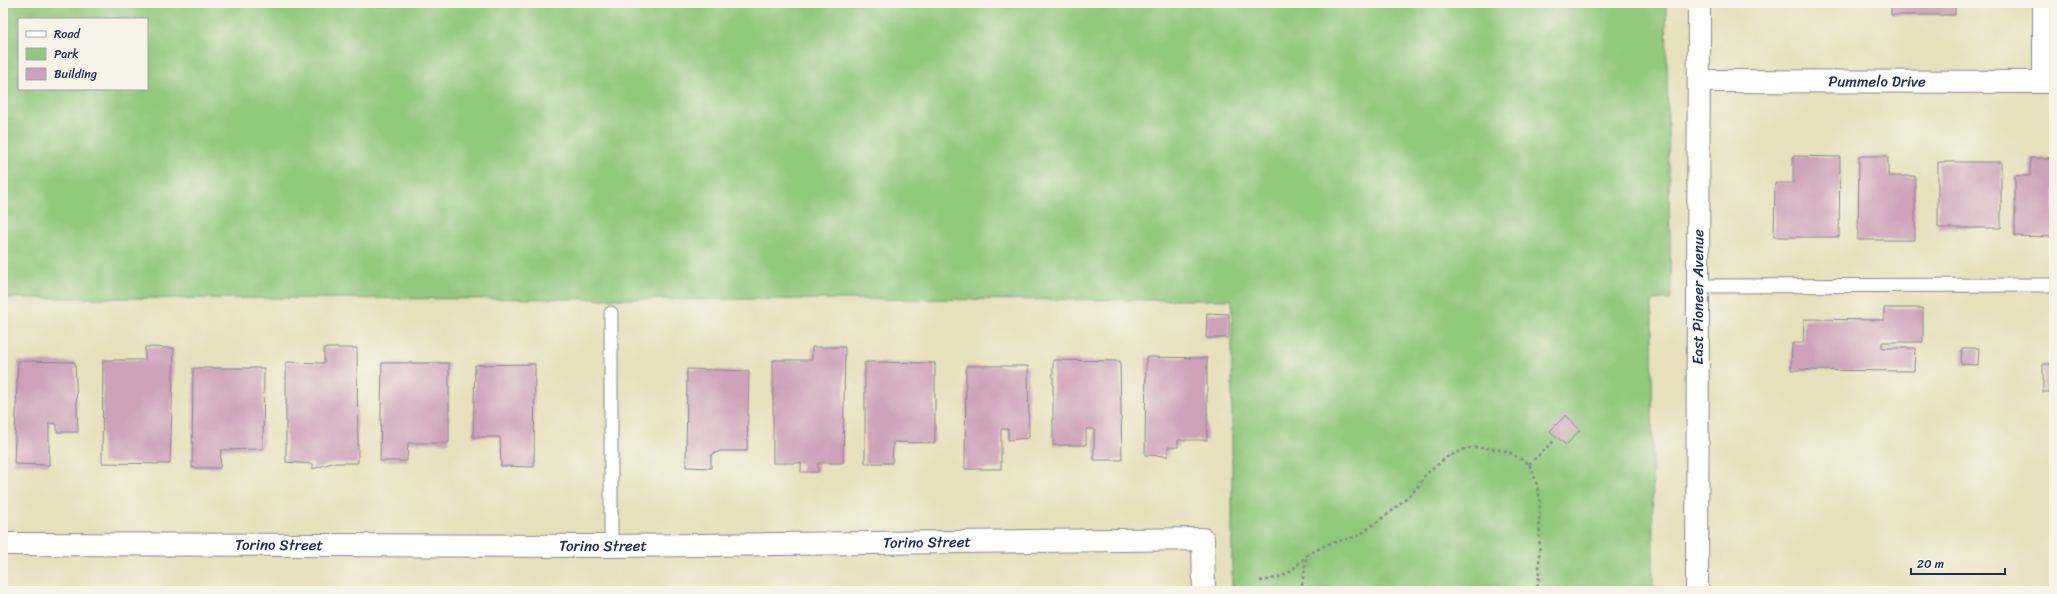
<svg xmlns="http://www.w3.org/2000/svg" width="2057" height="594" viewBox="0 0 2057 594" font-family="Sriracha,sans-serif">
	<rect width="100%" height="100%" fill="#f7f3e8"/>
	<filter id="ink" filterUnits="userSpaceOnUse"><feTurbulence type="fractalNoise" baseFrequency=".025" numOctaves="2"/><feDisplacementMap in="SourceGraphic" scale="8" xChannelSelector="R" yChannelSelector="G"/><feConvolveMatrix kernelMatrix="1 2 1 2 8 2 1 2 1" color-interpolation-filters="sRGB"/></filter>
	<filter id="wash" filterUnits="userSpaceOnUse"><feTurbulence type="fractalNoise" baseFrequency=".012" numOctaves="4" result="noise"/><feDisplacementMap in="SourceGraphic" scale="16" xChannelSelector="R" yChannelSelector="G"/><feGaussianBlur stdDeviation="0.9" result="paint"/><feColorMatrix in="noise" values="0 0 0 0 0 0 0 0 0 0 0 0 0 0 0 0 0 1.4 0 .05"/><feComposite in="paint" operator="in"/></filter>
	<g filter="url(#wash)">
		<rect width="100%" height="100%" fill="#e7e0ba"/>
		<path fill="#90c87b" stroke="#567c6c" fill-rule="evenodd" d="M3,3h1663l5,297 -19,1 1,290h-421v-291l-1229,-2zM19,19h128v70h-128z"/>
		<g id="blocks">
			<path fill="#cca1b9" d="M1891,3h64v12h-64z
				M1793,156l47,1 -1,80h-65l1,-54h18z
				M1859,156h29v20h27v64h-57z
				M2030,158h24v79l-39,-1v-60h15z
				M1938,162h63v66h-63z
				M1884,308h39v34h-41v6h33l-1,23 -123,-1 1,-27h11l1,-24 80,1z
				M1207,313l22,1v24h-23z
				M145,347l29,1 -4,116 -68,-1 1,-103h42z
				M812,347h33l-2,116h-25v9h-17v-9h-28v-103h39z
				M324,348h33l1,115h-26l-19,6v-5l-27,-2v-100l38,1z
				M1962,348h17l-1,17 -17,-1z
				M1146,357l61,1v82h-29v7h-10v9l-23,-1z
				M1053,360l67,1 2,99h-28v-31h-8v16h-33z
				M18,361l57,1 3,70h-21v-8l-8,-1v42l-35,-1z
				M865,362l70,1v80l-42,-1 -1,21h-27z
				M382,363h67v80h-41l-1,18h-27z
				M535,364l-1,103 -33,-1 -1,-29h-27l2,-72z
				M2043,364h11v28h-11z
				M966,366h62l1,72 -21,2v-11h-7v40h-36z
				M193,368h71l-1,81 -42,1 -1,18h-28z
				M687,369l62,2 -2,80h-27l-9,4v13l-25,-1z
				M1566,415l14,15 -14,15 -16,-14z"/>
		</g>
	</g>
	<g filter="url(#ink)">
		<use href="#blocks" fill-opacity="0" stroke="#81888c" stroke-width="1"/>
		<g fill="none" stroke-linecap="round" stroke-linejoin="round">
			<defs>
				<path id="service" d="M1698,286l356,-1
					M611,313v233"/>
				<g id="minor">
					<path id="s1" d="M1699,81l355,1"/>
					<path d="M2044,82v-79"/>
					<path id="s2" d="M3,544l608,2 592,-7 1,52"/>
				</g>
				<g id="tertiary">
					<path id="s3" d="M1697,591l2,-588"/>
				</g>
			</defs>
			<use href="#service" stroke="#81888c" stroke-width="15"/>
			<use href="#minor" stroke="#81888c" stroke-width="24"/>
			<use href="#tertiary" stroke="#81888c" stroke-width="24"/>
			<path stroke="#81888c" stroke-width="2.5" stroke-dasharray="3 3" stroke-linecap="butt" d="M1529,464l26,-24
				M1260,581c24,-3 31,-8 47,-26
				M1301,591l6,-36 21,-11 30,-8 34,-25 25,-23 9,-14 21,-17 20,-9h22l18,3 22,13 5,11 6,23 -1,80 -3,13"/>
			<use href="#service" stroke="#fff" stroke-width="13"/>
			<use href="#minor" stroke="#fff" stroke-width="22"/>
			<use href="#tertiary" stroke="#fff" stroke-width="22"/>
		</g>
	</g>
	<g text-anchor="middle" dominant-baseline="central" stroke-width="3" stroke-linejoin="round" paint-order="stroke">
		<g font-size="15" fill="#1b2f5e" stroke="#f7f3e8">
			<text stroke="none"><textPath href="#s1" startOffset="178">Pummelo Drive</textPath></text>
			<text stroke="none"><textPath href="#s3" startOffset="294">East Pioneer Avenue</textPath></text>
			<text stroke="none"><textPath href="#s2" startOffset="924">Torino Street</textPath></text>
			<text stroke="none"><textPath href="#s2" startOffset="276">Torino Street</textPath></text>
			<text stroke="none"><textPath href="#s2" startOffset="600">Torino Street</textPath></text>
		</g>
	</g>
	<rect width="2057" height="594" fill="none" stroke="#f7f3e8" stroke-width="16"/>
	<rect x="18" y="18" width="130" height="72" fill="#f7f3e8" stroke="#9fa5b1"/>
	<rect x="26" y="31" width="20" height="6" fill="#ffffff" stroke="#9fa5b1"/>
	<text x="54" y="38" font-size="12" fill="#1b2f5e">Road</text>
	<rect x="26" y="48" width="20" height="12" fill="#90c87b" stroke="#9fa5b1"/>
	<text x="54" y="58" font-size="12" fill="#1b2f5e">Park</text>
	<rect x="26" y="68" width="20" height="12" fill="#cca1b9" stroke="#9fa5b1"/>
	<text x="54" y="78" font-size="12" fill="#1b2f5e">Building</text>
	<path d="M1911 568v6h94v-6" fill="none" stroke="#1b2f5e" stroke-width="2"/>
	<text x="1917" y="568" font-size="12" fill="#1b2f5e" stroke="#f7f3e8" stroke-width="3" paint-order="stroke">20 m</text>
</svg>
